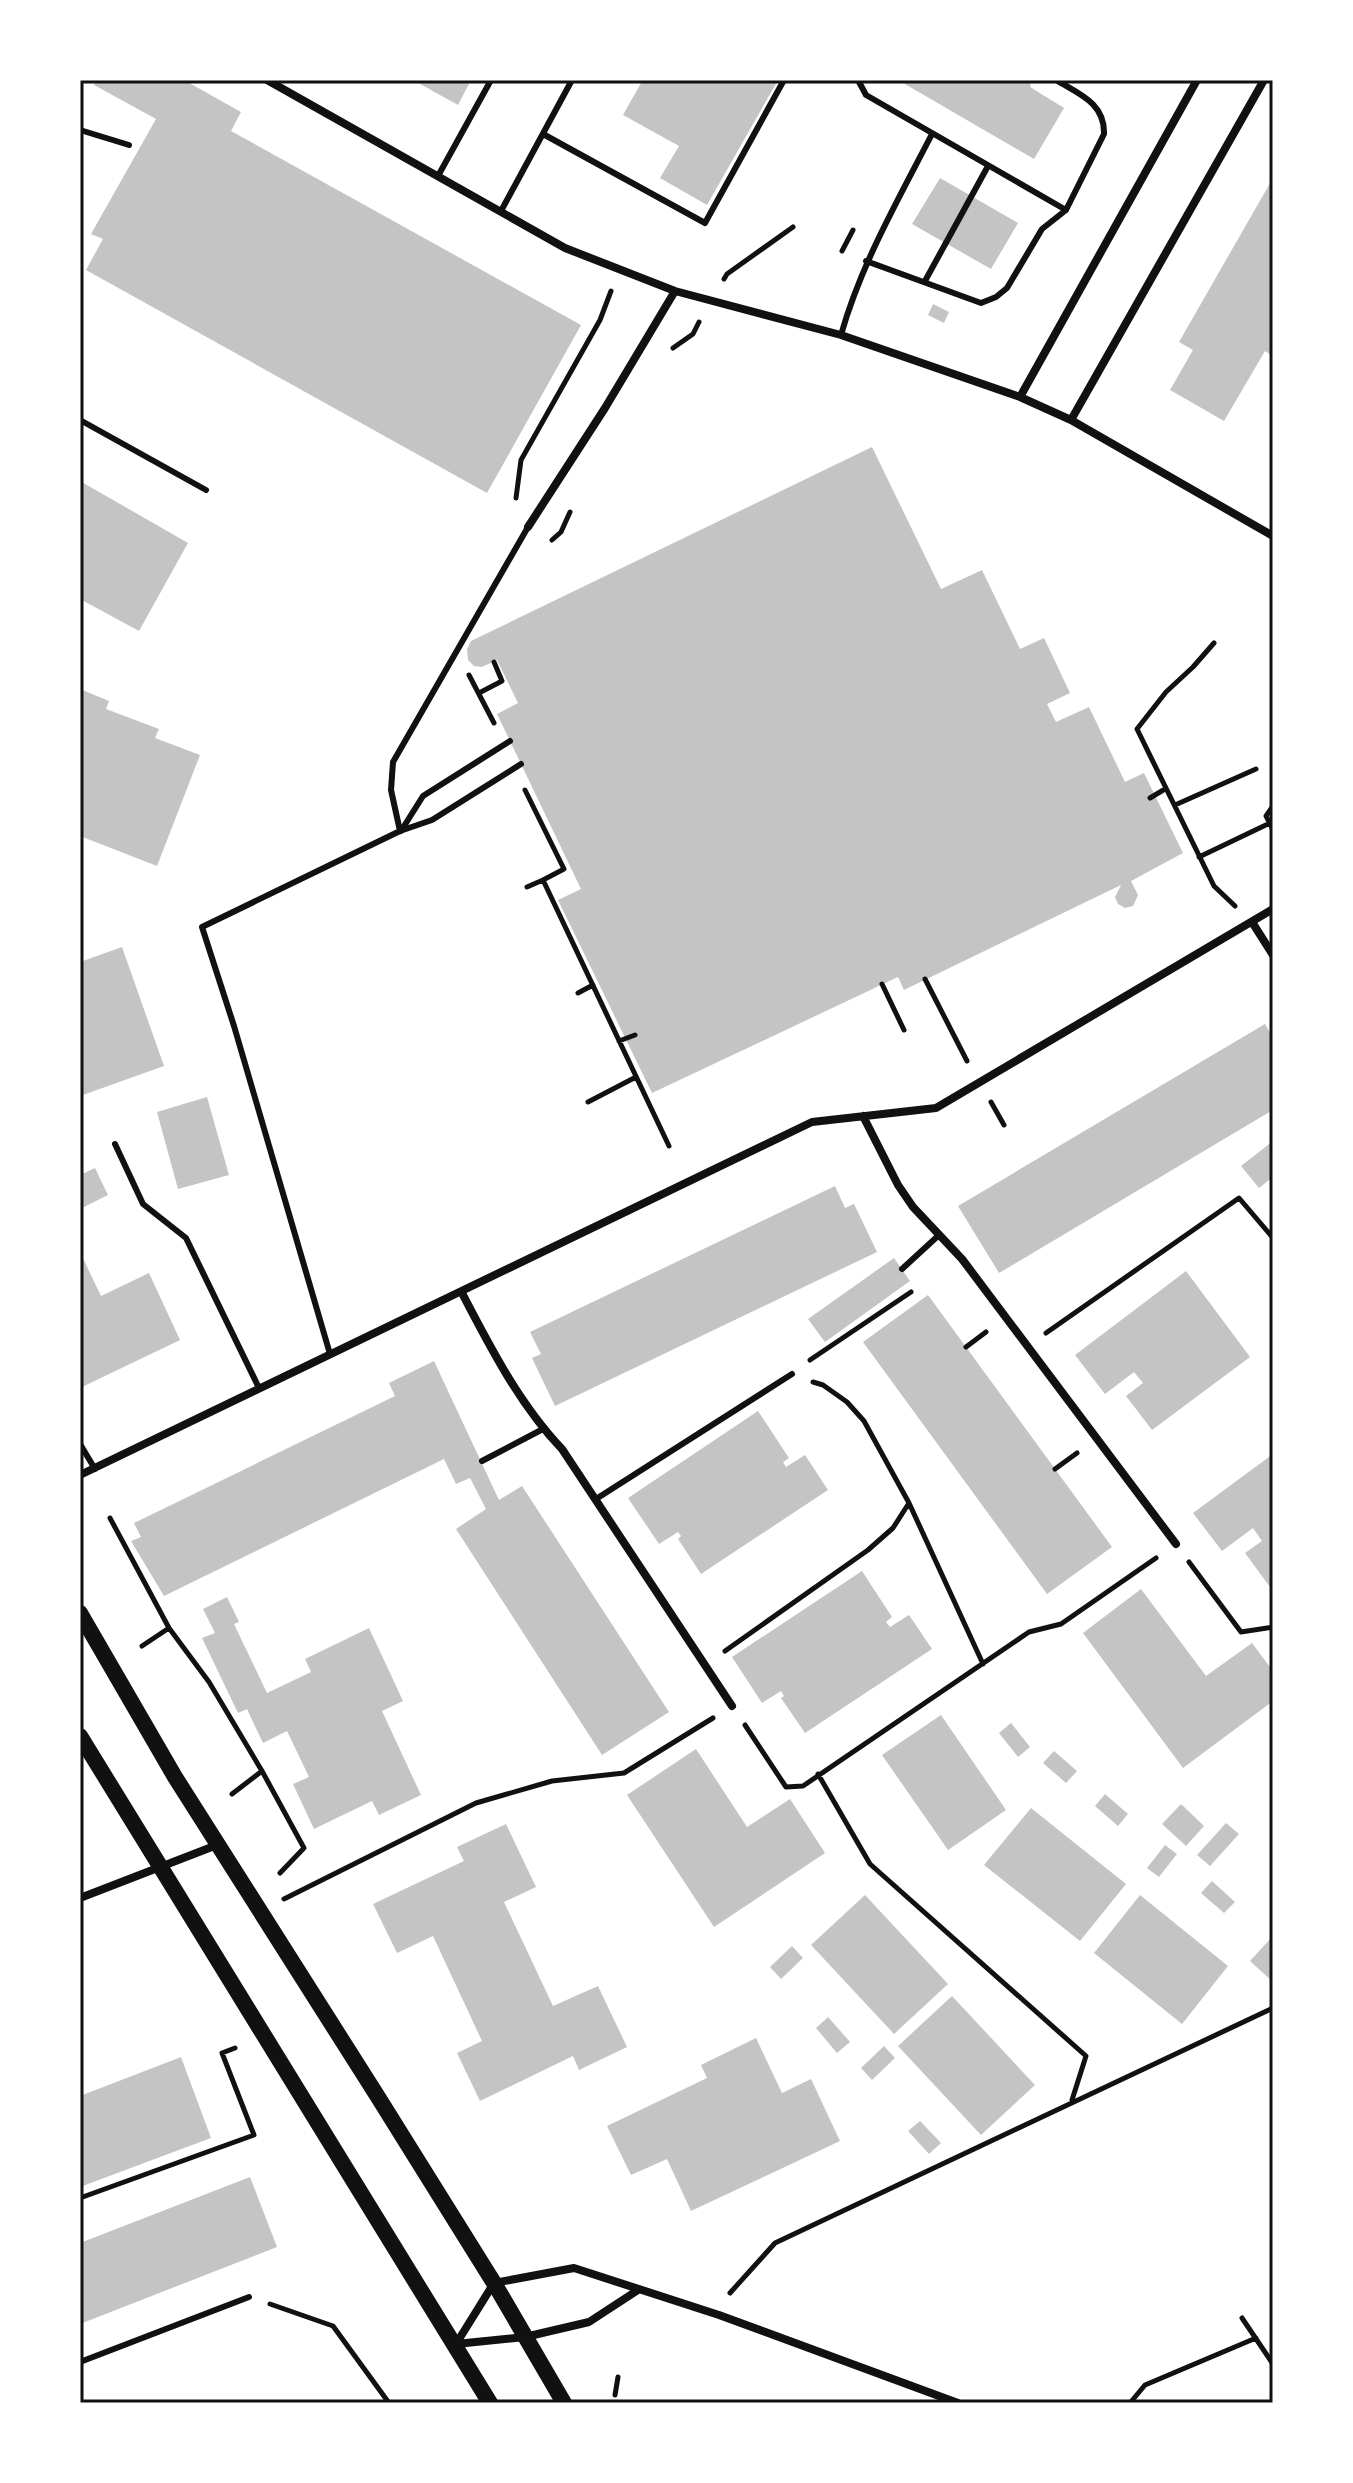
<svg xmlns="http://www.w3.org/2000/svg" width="1353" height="2483" viewBox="0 0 1353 2483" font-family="Raleway,sans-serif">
	<rect width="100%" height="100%" fill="#fff"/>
	<path fill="#c4c4c4" d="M97,80h87l57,32 -10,19 350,194 -94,168 -401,-223 17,-31 -12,-5 65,-115 -62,-34z
		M413,80h58l-13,25z
		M636,80h142l-71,125 -47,-27 19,-32 -56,-31 18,-32z
		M898,80h126l7,4 -1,3 34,21 -30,51z
		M940,178l78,45 -27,46 -79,-45z
		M1273,178v178l-8,-5 -41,70 -54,-31 23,-40 -14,-8z
		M933,304l16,8 -5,11 -16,-8z
		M872,447l69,142 41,-19 38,79 24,-11 26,55 -23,11 9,18 33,-15 36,75 19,-9 39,80 -52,28 7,14 -5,11 -8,2 -7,-4 -3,-7 6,-12 -217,105 -6,-13 -246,116 -94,-193 23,-11 -84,-175 21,-11 -21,-43 -15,7 -8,-1 -6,-6 -1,-11 4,-8z
		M80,481l108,62 -49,88 -59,-32z
		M80,689l29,12 -3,8 53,20 -4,9 45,17 -43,111 -77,-30z
		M122,947l42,119 -84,30v-134z
		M1265,1024l8,13v73l-274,163 -41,-67z
		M207,1097l22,78 -51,14 -21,-77z
		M1273,1141v36l-14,11 -18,-22z
		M95,1168l13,27 -28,14v-34z
		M835,1186l10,22 9,-4 23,48 -322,154 -23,-48 9,-4 -11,-22z
		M80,1252l21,44 48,-23 31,67 -100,48z
		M894,1258l16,23 -85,61 -17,-23z
		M1186,1271l64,86 -98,73 -26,-34 17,-13 -9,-11 -29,22 -30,-39z
		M928,1295l184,252 -65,47 -184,-252z
		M434,1361l65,139 23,-14 147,226 -67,43 -146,-226 30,-20 -16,-31 -14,6 -12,-25 -280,137 -33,-55 10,-4 -7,-14 261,-127 -6,-13z
		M758,1411l31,47 -6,4 3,5 19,-12 23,35 -127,84 -23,-35 3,-3 -3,-4 -19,12 -31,-46z
		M1273,1454v131l-3,2 -25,-34 17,-12 -9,-13 -31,23 -29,-38z
		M862,1571l30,46 -6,5 4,5 19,-12 23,34 -127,84 -24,-35 3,-2 -3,-5 -19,12 -30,-46z
		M1141,1589l65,87 46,-33 21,28v30l-90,67 -100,-135z
		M227,1597l12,25 -5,2 33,69 44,-21 -6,-13 64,-31 34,73 -21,10 39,84 -42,20 -7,-14 -58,28 -21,-45 16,-7 -22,-46 -24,12 -16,-34 -9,4 -36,-75 13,-5 -12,-24z
		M941,1715l65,95 -58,40 -66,-95z
		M1011,1723l19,24 -12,10 -19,-24z
		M696,1749l51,78 43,-28 35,54 -111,74 -87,-132z
		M1054,1751l23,20 -11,12 -23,-20z
		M1105,1794l23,20 -10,12 -23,-20z
		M1181,1804l23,22 -18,20 -24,-22z
		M1031,1808l95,76 -46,57 -96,-76z
		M1226,1823l13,11 -29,32 -13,-11z
		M506,1824l30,63 -32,15 49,104 45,-20 29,61 -48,23 -6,-14 -93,45 -23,-48 25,-12 -49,-105 -36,17 -24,-49 91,-43 -7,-14z
		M1165,1845l12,9 -18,23 -12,-9z
		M1212,1881l23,21 -11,11 -23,-20z
		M865,1895l83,89 -54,50 -83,-89z
		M1140,1895l88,71 -46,58 -88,-71z
		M1273,1936v46l-23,-21z
		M792,1946l11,12 -22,21 -11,-12z
		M952,1996l83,89 -54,50 -83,-89z
		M828,2017l22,25 -13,11 -21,-25z
		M756,2038l26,55 29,-14 29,62 -149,70 -24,-52 -36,16 -24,-49 100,-48 -6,-13z
		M884,2046l11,12 -23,22 -11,-12z
		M181,2057l30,81 -131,49v-91z
		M920,2121l21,22 -12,11 -21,-23z
		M250,2177l27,70 -197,77v-81z"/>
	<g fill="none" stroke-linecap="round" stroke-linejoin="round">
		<path stroke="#111" stroke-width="5" d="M842,251l11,-21
			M724,279l3,-5 66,-47
			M673,348l20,-14 6,-12
			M516,498l5,-38 79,-140 11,-29
			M552,540l9,-8 9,-20
			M1214,643l-21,24 -27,25 -29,37 77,157 21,20
			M469,675l25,48
			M479,693l23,-12 -8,-19
			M525,790l39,79 -21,11 126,266
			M1150,798l15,-9
			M1175,805l81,-36
			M1273,806l-7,10 7,14
			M1199,857l71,-34
			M527,887l16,-7
			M925,979l42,82
			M882,984l22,46
			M578,993l15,-8
			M619,1041l16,-6
			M588,1102l48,-25
			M991,1102l13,23
			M1046,1333l193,-135 34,40
			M966,1347l20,-15
			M810,1360l101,-68
			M813,1382l10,3 24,17 17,19 45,82 74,161
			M1055,1469l22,-16
			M110,1518l59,110 40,54 53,89 42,77 -24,25
			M1189,1562l52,70 32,-5
			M142,1646l27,-18
			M725,1651l143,-101 25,-22 16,-25
			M745,1725l41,62 17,-1 226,-154 32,-8 95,-66
			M818,1774l52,90 216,192 -14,44
			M232,1794l30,-23
			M284,1899l192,-96 76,-22 72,-8 89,-55
			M80,2198l174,-63 -32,-82 13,-5
			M730,2293l45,-50 498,-235
			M270,2304l63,22 56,77
			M1242,2318l31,46
			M615,2395l3,-18
			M1130,2403l15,-18 111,-47"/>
		<path stroke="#111" stroke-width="6" d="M858,80l8,15 200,115
			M80,130l49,15
			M543,134l162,89 79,-143
			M438,176l53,-96
			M501,211l71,-131
			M866,261l115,42 15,-6 11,-9 35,-59 24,-19 38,-76c1,-31 -25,-40 -48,-54
			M925,281l63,-115
			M841,335c20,-71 57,-135 91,-201
			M80,420l126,70
			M400,831l32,-11 89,-56
			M401,831l22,-35 87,-55
			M115,1144l28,60 43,34 73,150
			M902,1269l37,-34
			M330,1354l-96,-328 -32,-99 198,-96 -9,-41 2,-28 135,-235
			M80,1444l15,25
			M482,1461l61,-32
			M596,1499l196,-125
			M80,2362l169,-65"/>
		<path stroke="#111" stroke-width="8" d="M267,80l298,168 110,43 166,44 179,62 51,23 202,116
			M1020,397l177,-317
			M1071,420l193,-340
			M528,527l77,-119 70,-117
			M1252,922l21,33
			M863,1116l35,69 15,22 49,52 214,285
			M462,1293c28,54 58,112 100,156l170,257
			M80,1475l732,-353 124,-14 337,-199
			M80,1898l137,-53
			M456,2344l38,-61 80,-15 145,47 239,88
			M456,2344l69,-7 64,-15 49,-32"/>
		<path stroke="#111" stroke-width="16" d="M80,1613l95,164 203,320 116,186 70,120
			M80,1736l410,667"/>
	</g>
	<rect width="1353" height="2483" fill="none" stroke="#ffffff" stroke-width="164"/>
	<rect x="82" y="82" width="1189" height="2319" fill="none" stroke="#111" stroke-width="3"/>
</svg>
